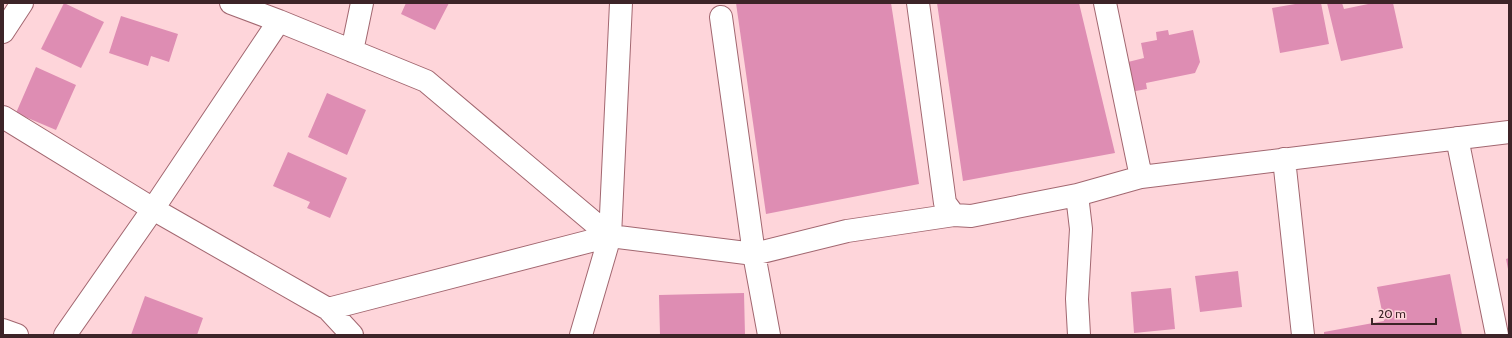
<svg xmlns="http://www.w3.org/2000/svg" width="1512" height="338" viewBox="0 0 1512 338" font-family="Cabin,sans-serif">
	<rect width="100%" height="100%" fill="#fed5da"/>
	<path fill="#de8db3" d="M64,3l40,19 -23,46 -40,-19z
		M406,3h43l-14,27 -34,-16z
		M736,3h155l28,181 -153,30z
		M937,3h142l36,150 -152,28z
		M1301,3h20l8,41 -49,9 -8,-45z
		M1327,3h15l2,6 29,-6h20l10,45 -62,13z
		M121,16l57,18 -9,28 -18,-6 -3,10 -39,-13z
		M1168,30l1,5 24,-5 7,32 -5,11 -49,10 1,6 -17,3 -6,-29 20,-5 -3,-15 16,-3 -1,-8z
		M36,67l40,18 -20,45 -40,-17z
		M327,93l39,17 -19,45 -39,-18z
		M288,152l59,26 -17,40 -23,-10 3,-6 -37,-16z
		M1509,258v11h-1l-2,-10z
		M1238,271l4,36 -42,5 -5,-36z
		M1450,274l12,61h-138v-3l60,-11 -7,-34z
		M1171,288l4,41 -41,4 -3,-41z
		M744,293l1,42h-85l-1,-40z
		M145,296l58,22 -6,17h-66z"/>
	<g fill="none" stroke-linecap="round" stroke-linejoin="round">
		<defs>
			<path id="minor" d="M231,3l48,18 147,60 184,155 144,18 93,-23 107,-16
				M918,3l27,200 9,12 17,1 106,-21
				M1105,3l36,174
				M721,17l33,237 15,81
				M3,32l19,-29
				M352,51l10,-48
				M3,117l150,92 175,100 282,-73
				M1457,138l40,197
				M1284,159l19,176
				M328,309l24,26
				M3,330l14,5
				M65,335l88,-126 126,-188
				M581,335l29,-99 11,-233
				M1079,335l-2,-36 4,-70 -4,-34 64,-18 368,-45"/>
		</defs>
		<use href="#minor" stroke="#a26770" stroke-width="24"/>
		<use href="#minor" stroke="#fff" stroke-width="22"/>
	</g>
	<rect width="1512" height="338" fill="none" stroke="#3d2428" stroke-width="8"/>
	<path d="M1372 318v6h64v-6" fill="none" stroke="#3d2428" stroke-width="2"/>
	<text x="1378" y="318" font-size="12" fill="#3d2428" stroke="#fed5da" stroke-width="3" paint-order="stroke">20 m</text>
</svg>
